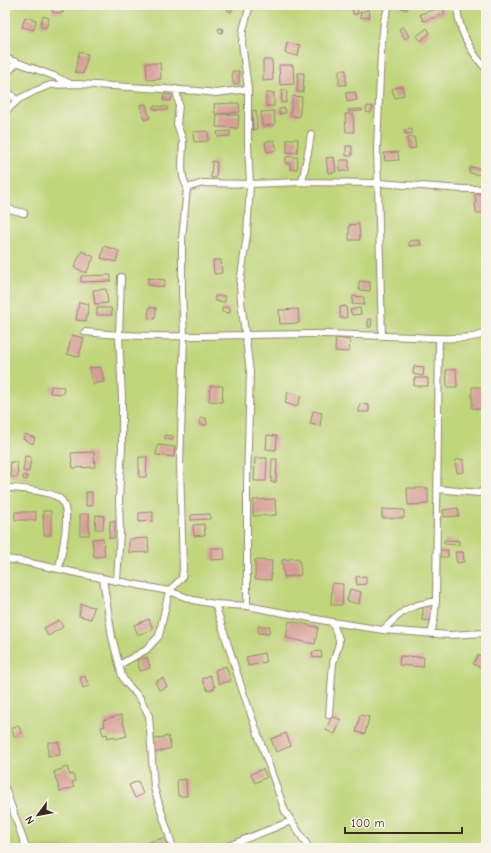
<svg xmlns="http://www.w3.org/2000/svg" width="491" height="853" viewBox="0 0 491 853" font-family="'Comic Neue',sans-serif">
	<rect width="100%" height="100%" fill="#f7f3e8"/>
	<filter id="ink" filterUnits="userSpaceOnUse"><feTurbulence type="fractalNoise" baseFrequency=".025" numOctaves="2"/><feDisplacementMap in="SourceGraphic" scale="8" xChannelSelector="R" yChannelSelector="G"/><feConvolveMatrix kernelMatrix="1 2 1 2 8 2 1 2 1" color-interpolation-filters="sRGB"/></filter>
	<filter id="wash" filterUnits="userSpaceOnUse"><feTurbulence type="fractalNoise" baseFrequency=".012" numOctaves="4" result="noise"/><feDisplacementMap in="SourceGraphic" scale="16" xChannelSelector="R" yChannelSelector="G"/><feGaussianBlur stdDeviation="0.9" result="paint"/><feColorMatrix in="noise" values="0 0 0 0 0 0 0 0 0 0 0 0 0 0 0 0 0 1.4 0 .05"/><feComposite in="paint" operator="in"/></filter>
	<g filter="url(#wash)">
		<rect width="100%" height="100%" fill="#ece4c6"/>
		<path fill="#c0d67a" stroke="#7e804c" d="M5,5h481v843h-481z"/>
		<g id="blocks">
			<path fill="#d69e96" d="M228,5h6l-3,7 -4,-2z
				M352,5h5l1,9h-5z
				M398,5h11l-2,5 -10,-4z
				M53,7l10,2v4l-11,-1z
				M443,7l2,7 -22,7 -3,-7z
				M369,10l1,7 -9,1 -1,-6z
				M43,16l6,2 -3,10 -6,-2z
				M25,17l11,3 -2,10 -12,-3z
				M403,26l6,10 -4,3 -6,-10z
				M222,28l1,4 -3,1 -2,-4z
				M427,28l3,5 -10,8 -3,-5z
				M287,43l13,2 -2,11 -13,-3z
				M79,52l9,2 -5,20 -8,-2z
				M263,60h9l1,20 -10,1z
				M146,63h14l1,16 -14,1z
				M279,65h14l1,19 -14,1z
				M339,70h7v15h-7z
				M232,71h7v13h-6z
				M298,73h6l-1,19h-6z
				M402,86l2,9 -9,3 -3,-9z
				M282,90h5l-1,13 -5,-1z
				M355,92l2,8 -10,2 -1,-9z
				M266,93h8v13h-8z
				M164,94l8,1 -1,6 -8,-1z
				M293,96l9,1 -3,20 -9,-2z
				M239,103l1,9 -25,2 -1,-10z
				M146,104l4,14 -6,2 -4,-15z
				M153,106l15,1 -1,3 -14,-1z
				M367,106l6,1 -2,6 -5,-1z
				M285,108l1,5 -7,1v-5z
				M362,109v2l-14,1v-2z
				M256,110l1,19 -4,1 -1,-19z
				M274,111l1,14 -13,1 -1,-14z
				M217,114l22,1 -1,13 -22,-1z
				M345,114h8l1,18h-8z
				M412,129v5h-7v-4z
				M208,131v10l-14,1 -1,-10z
				M230,131v5l-12,1 -1,-5z
				M414,137l2,11 -7,1 -2,-11z
				M287,139h11l-1,14 -10,-1z
				M274,140l3,10 -10,2 -2,-10z
				M346,146h6v10h-6z
				M398,152l1,8 -14,1 -1,-8z
				M286,157h12l-1,12h-7v-6l-4,1z
				M334,157l2,15 -8,1 -2,-15z
				M340,160h9v11h-9z
				M212,161l5,1 -1,16h-5z
				M470,167l13,2 -1,6 -13,-2z
				M475,194h11v19h-10z
				M359,224l1,16h-11v-15z
				M420,240l1,5 -12,1v-5z
				M104,246l15,5 -3,11 -15,-4z
				M82,251l12,6 -8,16 -12,-6z
				M213,260h8l1,13 -8,1z
				M111,275v6l-30,1v-6z
				M148,278l17,2 -1,7 -16,-2z
				M359,281l11,1v9l-11,-1z
				M106,289l2,14 -13,1 -2,-14z
				M215,296h10v6l-10,-1z
				M353,296l11,1v8l-12,-1z
				M79,302l10,2 -3,17 -10,-1z
				M346,306l1,12h-7v-11z
				M149,307l7,1 -1,11 -7,-1z
				M222,307l8,1v5l-8,-1z
				M97,308h14l1,7h-15z
				M360,308l1,6 -9,1 -2,-5z
				M298,309l1,14 -19,1 -1,-14z
				M368,319h4l-1,8h-3z
				M72,335l12,3 -5,19 -12,-3z
				M336,338l14,2 -1,12 -14,-1z
				M414,366l10,1 -1,9 -10,-2z
				M101,367l3,15 -12,2 -3,-16z
				M456,369l1,18h-10l-1,-17z
				M414,378h14v8h-14z
				M51,386l13,1 -1,7 -13,-1z
				M210,386h13l-1,16 -13,-1z
				M472,387h11l-1,22 -10,-1z
				M288,392l13,4 -4,11 -12,-4z
				M360,404l9,1v7h-10z
				M313,411l9,2 -2,13 -10,-2z
				M200,418h6l1,7h-7z
				M25,434l10,4 -2,6 -10,-5z
				M165,435l8,1v4l-8,-1z
				M267,435l10,1 -1,14 -10,-1z
				M158,445l17,2 -1,10 -18,-2z
				M94,452l1,15 -22,1 -2,-15z
				M25,456l6,1 -2,15 -6,-1z
				M139,457h8l-1,20h-7z
				M255,458h12l-1,23h-12z
				M272,459h5l-1,23h-5z
				M463,459l1,13 -7,1 -2,-13z
				M10,462h7l1,15h-7z
				M23,476h4v4l-4,-1z
				M407,488h21v16l-20,1z
				M86,492h6v14h-6z
				M275,499l1,16 -23,1v-16z
				M458,508l1,8 -15,1 -1,-7z
				M382,509l22,1v8h-22z
				M43,511h8v24h-7z
				M15,512h21v8h-21z
				M153,512v9l-14,1v-9z
				M80,514h9v21h-9z
				M210,514v5l-19,1v-5z
				M96,515l8,1 -1,13h-8z
				M110,521h5l-1,17h-5z
				M204,524l1,11 -11,1 -1,-11z
				M103,538l2,18 -11,1 -2,-18z
				M148,538l1,14 -20,1v-14z
				M444,540l15,1v4l-15,-1z
				M211,548h13l1,11 -14,1z
				M440,550h8v7h-8z
				M455,552h8l1,10 -7,1z
				M299,558l2,17 -17,2 -2,-17z
				M255,560l17,1 -1,19 -16,-1z
				M366,576v8l-9,1 -1,-8z
				M332,583l11,1 -1,21h-11z
				M350,589l11,3 -2,12 -12,-3z
				M424,600l12,1 -2,20 -12,-1z
				M81,604l13,3 -3,12 -12,-3z
				M149,619l4,10 -15,6 -4,-10z
				M59,620l4,7 -15,9 -4,-8z
				M289,621l29,6 -3,17 -29,-6z
				M258,626h12l-1,8 -11,-1z
				M321,651l1,6 -9,1 -1,-6z
				M264,653l2,9 -18,4 -2,-9z
				M478,655l8,3v12l-13,-6z
				M400,656l24,1 -1,10 -24,-2z
				M147,657l3,11 -10,3 -3,-11z
				M226,666l5,15 -12,3 -4,-14z
				M210,675l5,13 -7,3 -6,-12z
				M85,676l4,10 -6,2 -3,-10z
				M163,678l4,9 -8,3 -4,-8z
				M121,715l6,21 -12,3 -1,-3 -6,2 -1,-4 -4,1 -2,-8 4,-1 -2,-6z
				M360,715l9,2 -4,17 -9,-2z
				M332,716l9,4 -6,14 -9,-4z
				M18,725l4,8 -7,4 -4,-8z
				M286,733l5,13 -15,6 -5,-13z
				M168,736l3,12 -17,5 -3,-13z
				M48,742h11l1,13 -12,1z
				M67,767l3,8 3,-1 2,7 -3,1 2,5 -14,5 -6,-20z
				M263,769l4,8 -12,6 -4,-9z
				M186,779l1,17h-9l-1,-16z
				M138,781l5,13 -8,4 -6,-13z
				M164,838l4,10h-39v-1z"/>
		</g>
	</g>
	<g filter="url(#ink)">
		<use href="#blocks" fill-opacity="0" stroke="#948772" stroke-width="1"/>
		<g fill="none" stroke-linecap="round" stroke-linejoin="round">
			<defs>
				<path id="street" d="M457,5c1,24 14,47 29,64
					M5,58l49,18 17,8
					M5,76l11,-13
					M5,88l12,13
					M5,112l14,-13 16,-8 15,-6 28,-1 120,7 18,2 32,-4
					M302,182l7,-35 2,-13
					M187,188l16,-5 47,1 52,-2 76,1 85,6h23
					M5,208l19,5
					M85,332c80,9 161,1 242,2 29,1 58,2 87,3 18,1 57,4 72,-4
					M382,336l-5,-188 4,-96 3,-31 5,-16
					M10,488c12,1 39,3 49,10 15,10 2,55 0,71
					M437,489l42,4 7,-4
					M5,559l16,2 70,15 78,15 24,9 22,4 32,2 85,16 51,8 66,5 36,-2
					M103,579l9,58 10,39 4,7 14,15 9,18 5,72 19,60
					M117,581l3,-49 -1,-33 3,-51v-50l-3,-62 2,-59
					M215,604l27,85 37,105 6,17 24,37
					M247,606v-124l3,-110 -9,-71 -1,-18 7,-48 3,-51 -2,-39v-56l-6,-46 1,-13 7,-25
					M383,630c20,-20 24,-24 53,-29
					M431,634l3,-13 2,-20 3,-263
					M119,665l27,-15 13,-14 10,-45 13,-13 1,-9 -3,-104 4,-128 -2,-45v-53l5,-51 -4,-11 -1,-10 1,-26 -6,-17 2,-19 -3,-16
					M329,715l4,-52 6,-20v-4l-7,-17
					M5,788l21,60
					M223,848l68,-27"/>
			</defs>
			<use href="#street" stroke="#948772" stroke-width="8"/>
			<use href="#street" stroke="#fff" stroke-width="6"/>
		</g>
	</g>
	<rect width="491" height="853" fill="none" stroke="#f7f3e8" stroke-width="20"/>
	<g transform="translate(38 815) rotate(238)" stroke="#f7f3e8" stroke-width="3" paint-order="stroke">
	<path d="M0-3L7 15L0 10L-7 15Z" fill="#3b2a1e"/>
	<text y="-6" font-size="11" font-weight="bold" text-anchor="middle" fill="#3b2a1e">N</text>
	</g>
	<path d="M345 827v6h117v-6" fill="none" stroke="#3b2a1e" stroke-width="2"/>
	<text x="351" y="827" font-size="12" fill="#3b2a1e" stroke="#f7f3e8" stroke-width="3" paint-order="stroke">100 m</text>
</svg>
